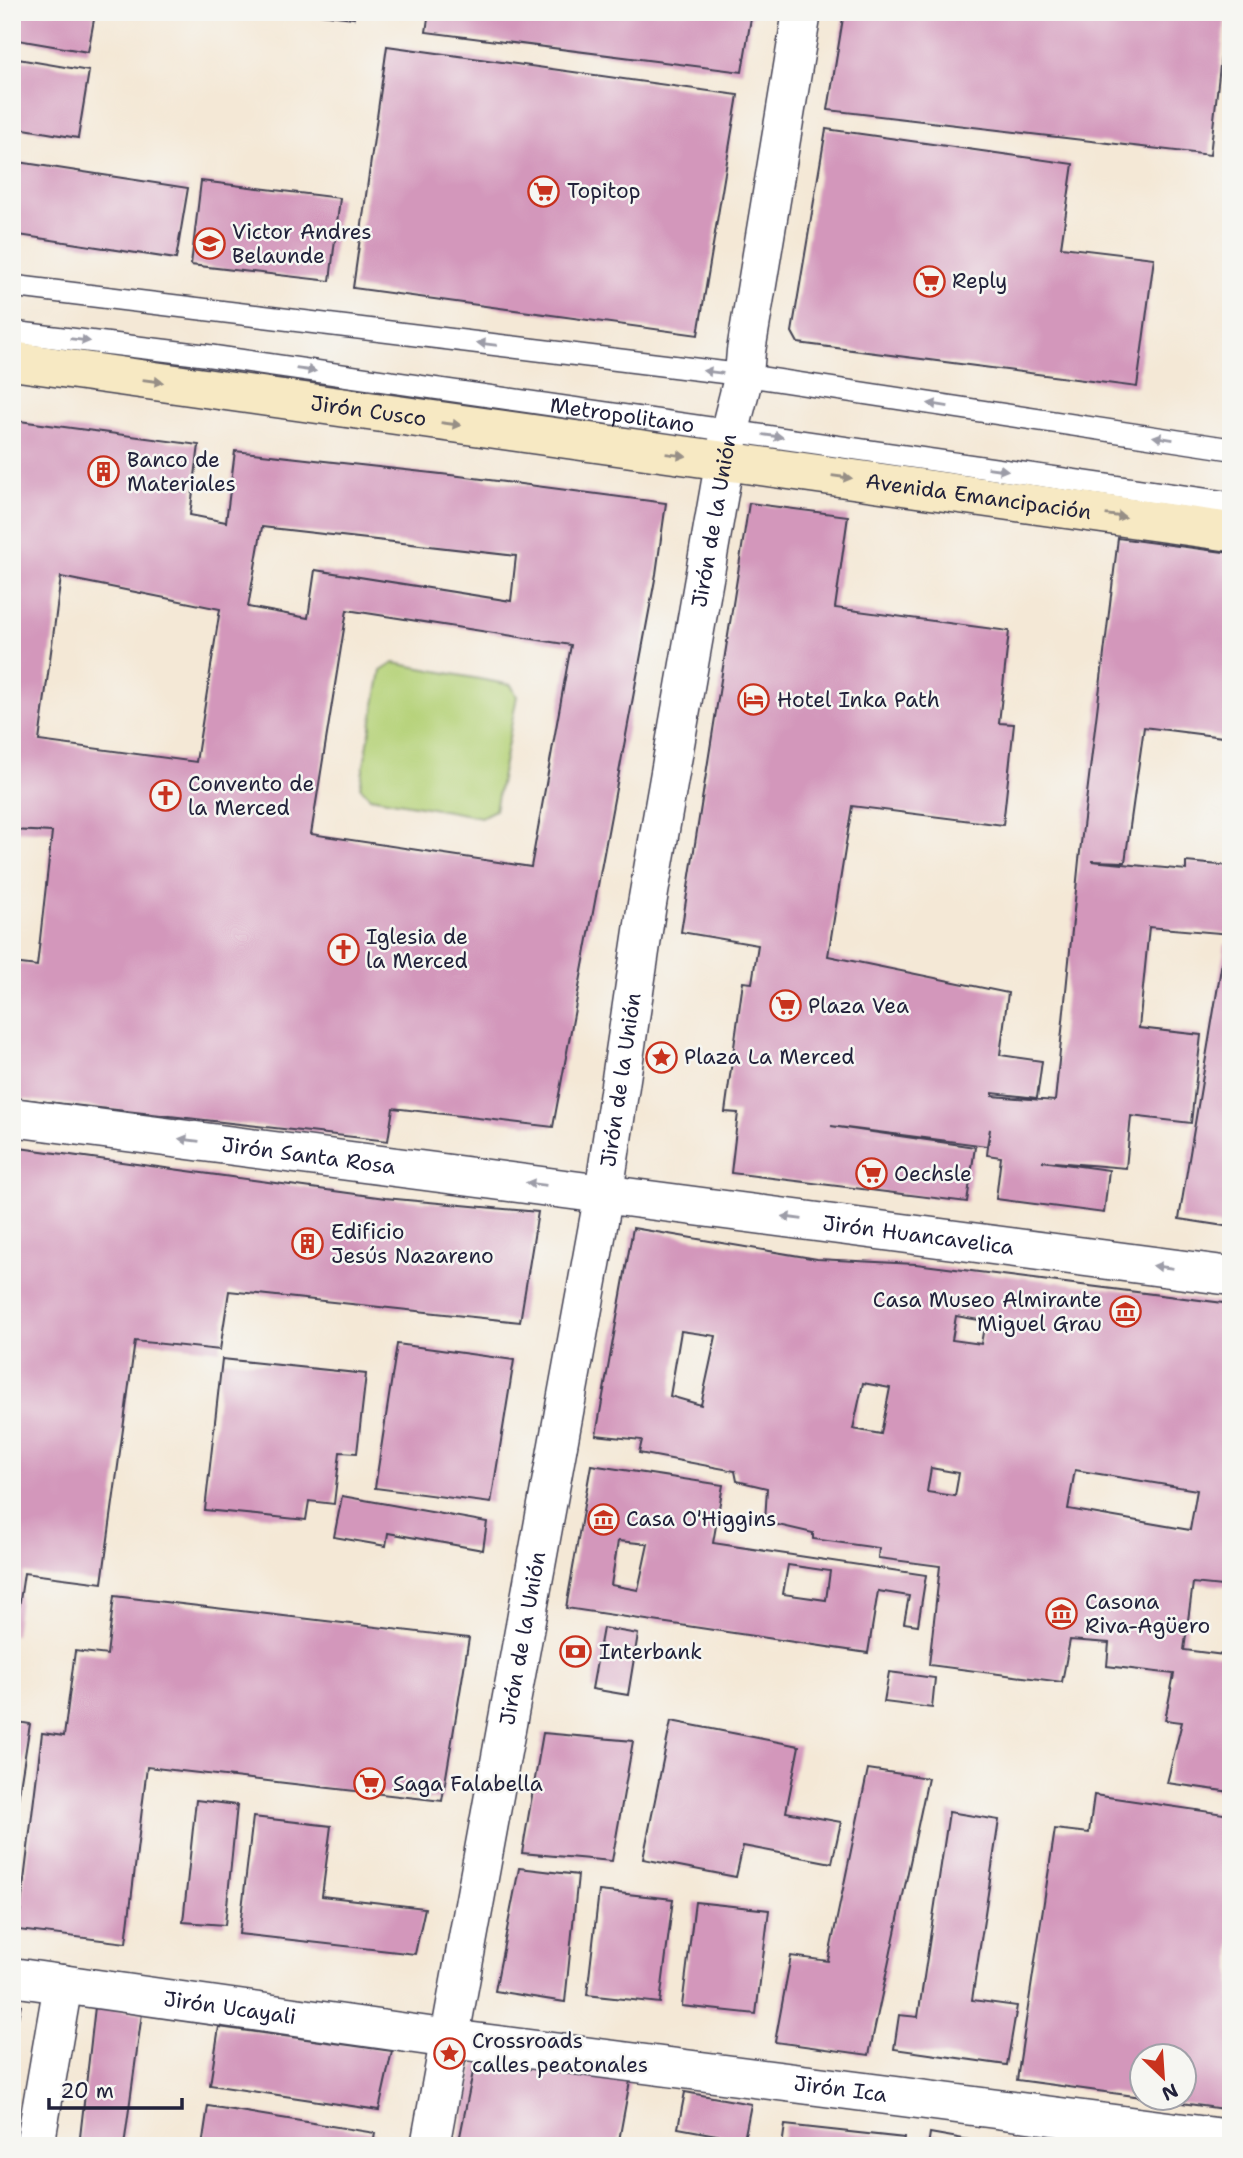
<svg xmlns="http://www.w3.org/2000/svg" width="1243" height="2158" viewBox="0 0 1243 2158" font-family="'Shantell Sans',sans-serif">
	<rect width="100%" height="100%" fill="#f6f6f2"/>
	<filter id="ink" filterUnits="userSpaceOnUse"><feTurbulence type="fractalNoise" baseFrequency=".0143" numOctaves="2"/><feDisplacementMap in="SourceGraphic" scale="14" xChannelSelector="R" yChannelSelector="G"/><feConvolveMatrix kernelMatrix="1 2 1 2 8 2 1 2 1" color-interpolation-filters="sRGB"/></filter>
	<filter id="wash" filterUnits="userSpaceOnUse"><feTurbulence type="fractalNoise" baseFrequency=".00686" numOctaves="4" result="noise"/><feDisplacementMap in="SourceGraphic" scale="28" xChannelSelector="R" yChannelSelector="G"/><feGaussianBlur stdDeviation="1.57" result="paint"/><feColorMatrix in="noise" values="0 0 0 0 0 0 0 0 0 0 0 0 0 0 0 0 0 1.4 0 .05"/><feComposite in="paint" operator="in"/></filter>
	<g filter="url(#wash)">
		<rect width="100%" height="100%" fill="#f4e8d6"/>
		<path fill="#b5d278" stroke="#6c7a5a" stroke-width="2" d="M394,663l117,22 6,11 -22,114 -14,7 -111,-20 -10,-10 21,-116z"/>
		<g id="blocks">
			<path fill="#d397bb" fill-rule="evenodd" d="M12,12h72l11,2 -7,38 -76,-13z
				M321,12h33v6l-33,-4z
				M429,12h323l-10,60 -316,-40z
				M844,12h382l-16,143 -382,-45z
				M387,46l351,49 -40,240 -345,-47z
				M12,58l77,13 -11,67 -66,-11z
				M826,129l247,35 -12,83 93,11 -17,129 -339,-44 -6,-11z
				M12,161l176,27 -12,71 -164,-25z
				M201,181l139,17 -10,83 -139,-16z
				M12,420l187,25 -9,70 36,7 9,-71 224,25 207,27 -10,71 -103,553 -160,-19 -5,33 -376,-43v-135l25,3 15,-134 -40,-2zM262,527l254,29 -5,45 -196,-31 -7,48 -60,-11zM61,577l159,32 -24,153 -157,-21zM347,610l224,35 -40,222 -220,-33z
				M749,503l99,13 -13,92 174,23 -10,92 15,1 -11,101 -151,-19 -24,150 180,37 -8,62 42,6 -5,37 -44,-5v3l62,5 24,-241 39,-322 113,15v185l-87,-11 -19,135 -34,-1 95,9v-8l45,4v68l-82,-7 -10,101 62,7 -10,88 -60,-7 -5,52 -84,-7 67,9 -5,43 -108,-14 5,-42 -14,-2 3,-26 -3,17 -156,-20 144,21 -8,55 -236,-29 7,-60 -13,-1 18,-130 9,1 6,-38 -77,-13z
				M1225,944l6,1v282l-52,-8z
				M12,1147l373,51 153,14 -18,110 -291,-31 -9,59 -85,-9 -33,242 -78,-10 -9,62h-3z
				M633,1228l184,31 99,5 315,40v283l-38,-4 -9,67 47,6v136l-64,-9 15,-61 -17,-2 9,-46 -67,-8 2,-23 -39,-3 -8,42 -133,-17 11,-99 -62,-8 1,-10 -66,-9v-6l-48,-11 2,-34 -30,-7 -2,-10 -96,-18 3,-13 -46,-5zM956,1316l29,5 -4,23 -29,-4zM681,1331l35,5 -15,69 -31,-9zM863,1383l27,5 -9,46 -28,-5zM931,1468l28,5 -4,23 -28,-4zM1075,1470l122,20 -7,40 -122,-21z
				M397,1344l117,16 -23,143 -116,-15z
				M222,1359l144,15 -9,79 -17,-1 -6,52 -25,-3 -3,19 -101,-10z
				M591,1465l132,20 -10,58 213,32 -8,50 -14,-2 5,-27 -31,-5 -10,62 -302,-45zM618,1541l30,3 -10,46 -27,-5zM788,1565l42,6 -4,29 -43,-6z
				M342,1496l145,26 -4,28 -95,-17 -2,13 -52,-9z
				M114,1596l355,42 -27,163 -295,-34 -21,176 -108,-13 24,-197 22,3 11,-85 32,4z
				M603,1628l35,6 -10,61 -36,-6z
				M889,1672l46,6 -3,30 -48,-6z
				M12,1721l18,3 -13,82 -5,-1z
				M671,1721l128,25 -13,66 55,10 -9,41 -89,-17 -7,31 -93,-18z
				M543,1733l90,8 -21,120 -90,-8z
				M868,1769l60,9 -59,277 -94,-13 16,-86 37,5z
				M1094,1795l137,20v295l-71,-10v-2h24v-42h-42v41l-125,-17 38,-251 34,4z
				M196,1800l41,5 -12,120 -42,-3z
				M949,1812l50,8 -27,180 45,6 -10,59 -113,-16 5,-34 19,2z
				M253,1817l78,9 -9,70 103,12 -10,46 -176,-20z
				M519,1868l59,7 -13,127 -70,-11z
				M599,1891l74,8 -13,104 -73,-8z
				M695,1902l74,8 -13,104 -74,-8z
				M12,2002l9,2 -8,39h-1z
				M95,2007l47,6 -18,133h-45z
				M219,2027l173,24 -13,59 -169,-25z
				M486,2054l144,27 -12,65h-160l16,-79z
				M685,2092l66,12 -7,36 -66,-12z
				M208,2106l167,27 -2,13h-171z
				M785,2125l119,13 -1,8h-121z
				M930,2133l51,9v4h-53z
				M993,2139l29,5 -1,2h-29z"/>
		</g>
	</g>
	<g filter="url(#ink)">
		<use href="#blocks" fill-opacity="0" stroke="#424052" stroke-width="2"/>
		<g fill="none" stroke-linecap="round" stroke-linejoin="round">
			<defs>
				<g id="lane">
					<path d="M12,286l732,89 487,74"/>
					<path id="s1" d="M12,332l192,23 1027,148"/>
				</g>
				<g id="street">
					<path id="s2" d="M12,1117l1219,159"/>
					<path id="s3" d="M12,1977l438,62 781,100"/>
					<path d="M35,2146l28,-162"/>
					<path id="s4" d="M430,2146l174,-953 43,-289 83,-474 14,-55 2,-24 56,-339"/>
				</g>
				<g id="secondary">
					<path id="s5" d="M12,361l1219,171"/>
				</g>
			</defs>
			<use href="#lane" stroke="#424052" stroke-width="24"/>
			<use href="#street" stroke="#424052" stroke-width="41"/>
			<use href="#secondary" stroke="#424052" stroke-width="41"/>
			<use href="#lane" stroke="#fff" stroke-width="21"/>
			<use href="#street" stroke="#fff" stroke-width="38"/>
			<use href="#secondary" stroke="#f7e9c3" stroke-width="38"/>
		</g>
		<defs><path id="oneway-solid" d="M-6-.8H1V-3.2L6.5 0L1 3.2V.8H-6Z" transform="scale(1.75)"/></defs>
		<g fill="#9c9ca7">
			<use href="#oneway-solid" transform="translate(80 340) rotate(7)"/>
			<use href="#oneway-solid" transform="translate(487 344) rotate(-173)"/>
			<use href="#oneway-solid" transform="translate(306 370) rotate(8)"/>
			<use href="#oneway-solid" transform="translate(713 372) rotate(-173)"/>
			<use href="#oneway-solid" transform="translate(938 405) rotate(-171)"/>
			<use href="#oneway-solid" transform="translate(773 436) rotate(8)"/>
			<use href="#oneway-solid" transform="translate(1163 438) rotate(-171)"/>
			<use href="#oneway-solid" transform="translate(998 469) rotate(8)"/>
			<use href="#oneway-solid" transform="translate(189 1140) rotate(-173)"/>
			<use href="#oneway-solid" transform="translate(536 1184) rotate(-173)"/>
			<use href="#oneway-solid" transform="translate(792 1218) rotate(-172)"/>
			<use href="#oneway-solid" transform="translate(1163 1267) rotate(-172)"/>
		</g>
		<g fill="#978f86">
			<use href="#oneway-solid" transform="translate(153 381) rotate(8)"/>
			<use href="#oneway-solid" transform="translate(451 424) rotate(8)"/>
			<use href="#oneway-solid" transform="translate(676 455) rotate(7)"/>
			<use href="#oneway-solid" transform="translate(842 477) rotate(8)"/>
			<use href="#oneway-solid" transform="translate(1116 516) rotate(8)"/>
		</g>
	</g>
	<defs>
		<symbol id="supermarket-ring" viewBox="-11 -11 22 22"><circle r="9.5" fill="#f6f6f2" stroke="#c8321e" stroke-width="1.5"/><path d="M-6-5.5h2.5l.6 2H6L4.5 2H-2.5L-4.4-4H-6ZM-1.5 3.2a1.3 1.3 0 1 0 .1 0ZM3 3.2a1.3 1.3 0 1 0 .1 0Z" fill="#c8321e"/></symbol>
		<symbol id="school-ring" viewBox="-11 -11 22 22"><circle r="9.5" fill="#f6f6f2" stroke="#c8321e" stroke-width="1.5"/><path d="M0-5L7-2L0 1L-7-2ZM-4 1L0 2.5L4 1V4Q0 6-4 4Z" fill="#c8321e"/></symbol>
		<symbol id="building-ring" viewBox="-11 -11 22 22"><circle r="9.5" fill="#f6f6f2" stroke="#c8321e" stroke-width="1.5"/><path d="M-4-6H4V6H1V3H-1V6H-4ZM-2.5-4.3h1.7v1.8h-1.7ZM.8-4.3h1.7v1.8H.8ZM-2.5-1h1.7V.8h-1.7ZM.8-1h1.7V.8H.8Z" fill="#c8321e"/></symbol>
		<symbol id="hotel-ring" viewBox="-11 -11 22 22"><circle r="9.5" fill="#f6f6f2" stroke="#c8321e" stroke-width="1.5"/><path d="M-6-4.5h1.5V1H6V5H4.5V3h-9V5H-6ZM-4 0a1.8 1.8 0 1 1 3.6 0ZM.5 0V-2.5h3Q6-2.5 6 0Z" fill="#c8321e"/></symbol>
		<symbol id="church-ring" viewBox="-11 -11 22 22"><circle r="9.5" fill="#f6f6f2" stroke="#c8321e" stroke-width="1.5"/><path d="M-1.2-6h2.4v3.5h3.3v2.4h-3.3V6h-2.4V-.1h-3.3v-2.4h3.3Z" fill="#c8321e"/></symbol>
		<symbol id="sight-ring" viewBox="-11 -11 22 22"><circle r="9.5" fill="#f6f6f2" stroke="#c8321e" stroke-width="1.5"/><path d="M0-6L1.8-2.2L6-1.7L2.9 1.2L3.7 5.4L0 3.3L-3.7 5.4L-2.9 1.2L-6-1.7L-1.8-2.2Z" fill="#c8321e"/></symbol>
		<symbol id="museum-ring" viewBox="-11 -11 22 22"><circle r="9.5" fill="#f6f6f2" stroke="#c8321e" stroke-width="1.5"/><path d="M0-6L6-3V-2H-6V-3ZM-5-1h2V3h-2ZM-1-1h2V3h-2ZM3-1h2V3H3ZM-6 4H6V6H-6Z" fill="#c8321e"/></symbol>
		<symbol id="bank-ring" viewBox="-11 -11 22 22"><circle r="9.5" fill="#f6f6f2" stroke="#c8321e" stroke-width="1.5"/><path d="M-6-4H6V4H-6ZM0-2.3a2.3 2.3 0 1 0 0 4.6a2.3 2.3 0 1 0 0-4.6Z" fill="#c8321e"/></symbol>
	</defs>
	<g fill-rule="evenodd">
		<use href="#supermarket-ring" x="526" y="174" width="35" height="35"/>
		<use href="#school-ring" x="192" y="226" width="35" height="35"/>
		<use href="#supermarket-ring" x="912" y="264" width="35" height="35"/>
		<use href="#building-ring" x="86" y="454" width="35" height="35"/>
		<use href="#hotel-ring" x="736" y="682" width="35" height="35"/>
		<use href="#church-ring" x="148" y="778" width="35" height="35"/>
		<use href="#church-ring" x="326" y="932" width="35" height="35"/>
		<use href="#supermarket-ring" x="768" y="988" width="35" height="35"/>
		<use href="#sight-ring" x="644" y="1040" width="35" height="35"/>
		<use href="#supermarket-ring" x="854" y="1156" width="35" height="35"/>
		<use href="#building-ring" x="290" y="1226" width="35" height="35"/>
		<use href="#museum-ring" x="1108" y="1294" width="35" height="35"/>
		<use href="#museum-ring" x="586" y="1502" width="35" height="35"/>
		<use href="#museum-ring" x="1044" y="1596" width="35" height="35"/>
		<use href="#bank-ring" x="558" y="1634" width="35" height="35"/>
		<use href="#supermarket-ring" x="352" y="1766" width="35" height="35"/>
		<use href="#sight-ring" x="432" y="2036" width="35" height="35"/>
	</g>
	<g text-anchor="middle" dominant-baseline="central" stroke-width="5" stroke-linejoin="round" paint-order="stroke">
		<g font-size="21" fill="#22223b" stroke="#f6f6f2" text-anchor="start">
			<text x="567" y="191">Topitop</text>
			<text x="232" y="232">Victor Andres<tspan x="232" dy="24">Belaunde</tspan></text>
			<text x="952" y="281">Reply</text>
			<text x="127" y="460">Banco de<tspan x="127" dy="24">Materiales</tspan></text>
			<text x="777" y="700">Hotel Inka Path</text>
			<text x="188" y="784">Convento de<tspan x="188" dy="24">la Merced</tspan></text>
			<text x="366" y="937">Iglesia de<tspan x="366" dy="24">la Merced</tspan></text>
			<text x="808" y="1006">Plaza Vea</text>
			<text x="684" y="1057">Plaza La Merced</text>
			<text x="894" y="1174">Oechsle</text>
			<text x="331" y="1232">Edificio<tspan x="331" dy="24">Jesús Nazareno</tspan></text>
			<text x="1102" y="1300" text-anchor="end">Casa Museo Almirante<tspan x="1102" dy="24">Miguel Grau</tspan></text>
			<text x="626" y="1519">Casa O'Higgins</text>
			<text x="1085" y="1602">Casona<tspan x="1085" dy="24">Riva-Agüero</tspan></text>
			<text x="599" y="1652">Interbank</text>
			<text x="393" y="1784">Saga Falabella</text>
			<text x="472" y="2041">Crossroads<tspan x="472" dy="24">calles peatonales</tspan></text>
		</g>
		<g font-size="21" fill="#22223b" stroke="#f6f6f2">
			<text stroke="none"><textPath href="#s5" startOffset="360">Jirón Cusco</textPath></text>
			<text stroke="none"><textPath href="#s1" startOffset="616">Metropolitano</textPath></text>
			<text stroke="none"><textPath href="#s5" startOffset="976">Avenida Emancipación</textPath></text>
			<text stroke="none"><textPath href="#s4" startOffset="1650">Jirón de la Unión</textPath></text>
			<text stroke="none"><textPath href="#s4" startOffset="1083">Jirón de la Unión</textPath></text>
			<text stroke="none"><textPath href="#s2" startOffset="299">Jirón Santa Rosa</textPath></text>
			<text stroke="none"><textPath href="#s2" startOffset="914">Jirón Huancavelica</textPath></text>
			<text stroke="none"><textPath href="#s4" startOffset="516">Jirón de la Unión</textPath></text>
			<text stroke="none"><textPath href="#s3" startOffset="220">Jirón Ucayali</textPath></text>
			<text stroke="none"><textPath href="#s3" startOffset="836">Jirón Ica</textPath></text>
		</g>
	</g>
	<rect width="1243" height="2158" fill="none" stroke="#f6f6f2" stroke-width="42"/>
	<g transform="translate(1163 2077) rotate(155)"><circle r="33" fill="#f6f6f2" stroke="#a1a1a9" stroke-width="2"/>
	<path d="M0-5L12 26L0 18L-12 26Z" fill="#c8321e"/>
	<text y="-10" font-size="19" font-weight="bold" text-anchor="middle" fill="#22223b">N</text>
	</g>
	<path d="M49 2098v10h133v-10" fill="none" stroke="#22223b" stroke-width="3.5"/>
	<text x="60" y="2098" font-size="21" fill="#22223b" stroke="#f6f6f2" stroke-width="5" paint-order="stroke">20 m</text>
</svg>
